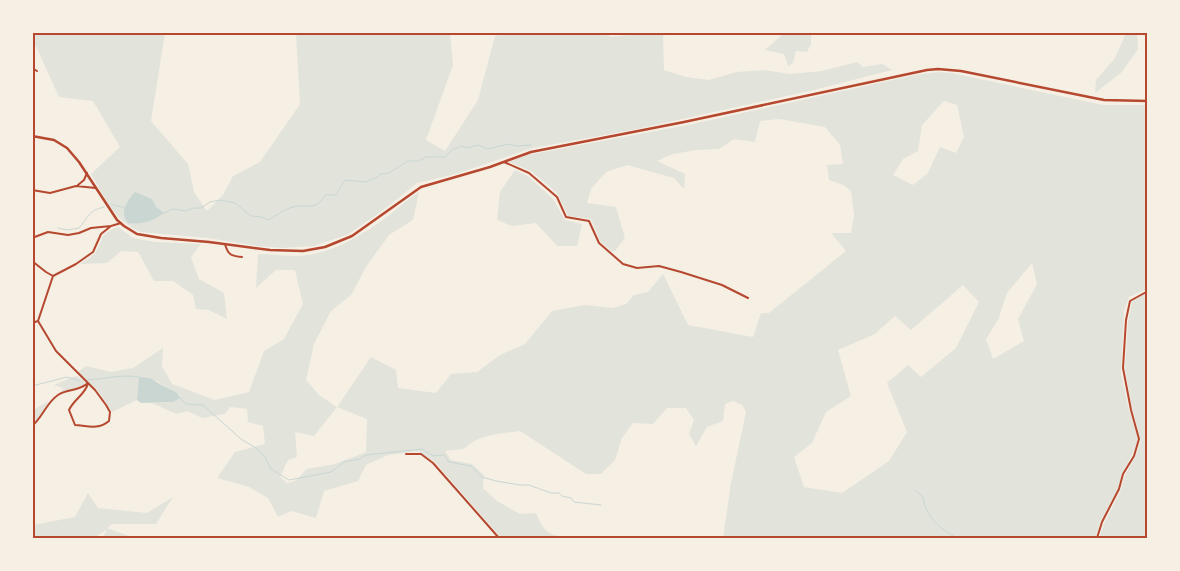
<svg xmlns="http://www.w3.org/2000/svg" width="1180" height="571" viewBox="0 0 1180 571" font-family="'Space Grotesk',sans-serif">
	<rect width="100%" height="100%" fill="#f6efe4"/>
	<path fill="#e2e4dc" fill-rule="evenodd" d="M596,32l16,5 31,-4h23l-3,4 1,33 22,7 23,3 28,-8 27,-2 25,4 33,-3 35,-9 6,5 20,-3 9,6 -78,20 -177,39 -104,19 -77,26 -39,9 -31,25 -37,26 -35,12 -31,2 -26,-2 -49,-8 -67,-6c-28,-12 -35,-33 -50,-58l29,-27 -27,-46 -34,-4 -26,-57 -1,-7h133l-14,88 37,43 6,28 13,19 16,-16 10,-19 27,-14 40,-58 -4,-71h154l3,32 -27,75 19,11 33,-51 17,-64 10,-3z
		M784,33h27v11l-4,8 -11,-1 -3,12 -5,3 -4,-12 -19,-4z
		M1126,33h11l1,16 -16,23 -27,21 1,-13 19,-22z
		M938,72l13,1 152,32h44v184l-18,8 -5,14 -3,62 7,33 10,34 -6,15 -10,18 -4,16 -18,33 -5,16h-372l8,-55 15,-71 -4,-7 -9,-4 -8,3 -2,17 -16,6 -11,19 -7,-12 5,-14 -8,-12h-19l-14,16 -20,-1 -11,15 -7,22 -14,14h-15l-66,-43c-20,3 -42,3 -56,18l-19,2 6,9 21,4 12,11 -1,13 14,13 23,13 16,-1c8,19 11,21 31,25h-66l-66,-76 -17,-11 -30,4 -22,10 -8,16 -34,10 -8,27 -25,-7 -13,6 -10,-19 -19,-11 -32,-9 18,-26 30,-8 -2,-18 -15,-4 -1,-13 -17,-2 -5,7 -23,4 -15,-7 -11,3 -24,-11 21,-1 3,-10 -13,-6 -4,-4 -20,-5 -2,23 -25,12 -16,-23 -18,-17 8,-6 25,6 22,-4 30,-20 -1,18 10,18 43,16 34,-8 15,-41 20,-12 19,-35 -8,-34h-19l-20,18 2,-34c13,0 26,2 39,2 34,-1 65,-21 91,-40 11,-8 19,-17 31,-24l-6,28 -24,15 -23,32 -15,28 -20,16 -17,33 -8,36 13,15 18,12 34,-50 25,13 2,18 38,5 15,-19 26,-2 23,-17 25,-11 27,-33 33,-6 28,3 13,-4 8,-9 14,-3 15,-18 25,51 65,12 8,-24h8l77,-62 -15,-18h20l3,-18 -3,-24 -8,-6 -14,-5 -2,-15 16,-1 -3,-19 -15,-18 -46,-8 -19,2 -5,21 -21,-3 -15,10 -23,1 -23,4 -16,7 28,13 -1,15 -10,-11 -47,-13 -21,7 -15,17 -4,14 29,4 9,31 -10,13 -3,1 -12,-11 -9,-22 -23,-3 -11,-23 -26,-22 -22,-9 18,-7 161,-30 227,-50zM944,101l13,4 7,32 -8,16 -16,-6 -12,26 -15,12 -20,-10 10,-16 15,-8 4,-26zM1032,263l5,21 -19,35 6,22 -31,18 -7,-20 12,-19 9,-27zM963,285l16,17 -23,46 -35,29 -13,-12 -21,18 20,49 -18,29 -47,32 -38,-6 -10,-30 18,-14 14,-31 25,-16 -13,-46 37,-16 20,-18 16,14zM337,407l30,12 -1,33 -31,12 -28,5 -12,12 -8,2 -7,-6 8,-17 9,-3 -2,-25 19,4z
		M515,170l13,6 25,23 12,21 17,4 -5,22h-20l-21,-23 -24,3 -15,-6 3,-28z
		M118,227l15,11 22,4 46,2 -10,13 8,22 25,14 3,26 -18,-9 -13,-1 -3,-14 -20,-14h-19l-16,-29 -17,-1 -14,12 -27,1c4,-3 10,-6 14,-10 11,-14 3,-20 24,-27z
		M1145,293h2v245h-48l5,-14 17,-34 4,-15 10,-18 6,-16 -9,-33 -7,-39 3,-47 4,-20z
		M75,376l5,2 6,5c-7,6 -17,6 -26,10l3,-5 -9,-3z
		M49,401c-6,8 -9,17 -16,24v-15z
		M88,493l10,15 49,5 26,-16 -17,27h-44l-5,4 27,10h-27l-3,-2 2,-6 -12,8h-61v-13l42,-8z"/>
	<path fill="#c9d6d2" d="M135,192l17,7 4,8 8,6c-11,8 -22,12 -36,10 -9,-11 -1,-22 7,-31z
		M139,377l11,1 13,8 13,6 4,6 -7,4 -32,1 -4,-3z"/>
	<g fill="none" stroke-linecap="round" stroke-linejoin="round">
		<path stroke="#c9d6d2" stroke-width="1" d="M111,204l14,4
			M164,213l9,-4 12,2 9,-3h7l9,-6 10,-2 15,3 16,13 11,1 6,3c8,-4 16,-11 25,-13 15,-4 23,5 32,-12h11l9,-15 20,2 11,-4 5,-4 8,-1 19,-12h11l7,-4h19l7,-7 9,-4 6,2 11,-3 9,4 22,-5 7,2 15,-1
			M58,228l9,2 12,-2c10,-11 8,-17 25,-21
			M87,380c19,-1 34,-6 52,-3
			M32,386l35,-9 13,4
			M180,398l6,6 17,1 38,34 15,9 9,9 6,12 18,11 42,-8 13,-10 15,-3 7,-4 56,-6 11,7 11,-1 5,7 22,4 11,11 14,4 24,4h9l22,8h8l3,3 9,2 3,4 27,3
			M916,491l7,6c2,19 18,33 34,41"/>
		<path stroke="#b5482f" stroke-width="2" d="M32,68l5,3
			M504,162l25,11 28,24 9,20 23,4 10,22 24,21 14,4 22,-2 22,6 41,13 26,13
			M78,185l6,-5 3,-7
			M32,190l18,3 26,-7 20,2
			M32,238l16,-6 20,3 11,-2 12,-5 20,-2 10,-3
			M225,244c3,11 6,12 17,13
			M32,261l14,11 7,4
			M38,321l18,30 39,39 11,15 4,7 -1,9c-11,9 -21,5 -34,4l-6,-15c5,-11 17,-16 19,-27
			M38,321l15,-45 23,-12 17,-12 8,-18 10,-8
			M32,323l6,-2
			M32,426c11,-9 14,-23 26,-31 11,-7 20,-3 30,-12
			M406,454h15l12,9 66,75
			M1097,538l5,-16 17,-33 4,-15 11,-18 5,-17 -8,-29 -8,-42 3,-48 4,-19 18,-10"/>
		<path stroke="#b5482f" stroke-width="2.5" d="M32,136l22,4 13,8 12,14 38,58 7,6 13,8 24,4 48,4 61,8 33,1 22,-4 27,-11 69,-49 69,-20 41,-15 153,-30 243,-52 11,-1 23,2 143,29 44,1"/>
	</g>
	<rect width="1180" height="571" fill="none" stroke="#f6efe4" stroke-width="68"/>
	<rect x="34" y="34" width="1112" height="503" fill="none" stroke="#b5482f" stroke-width="2"/>
</svg>
